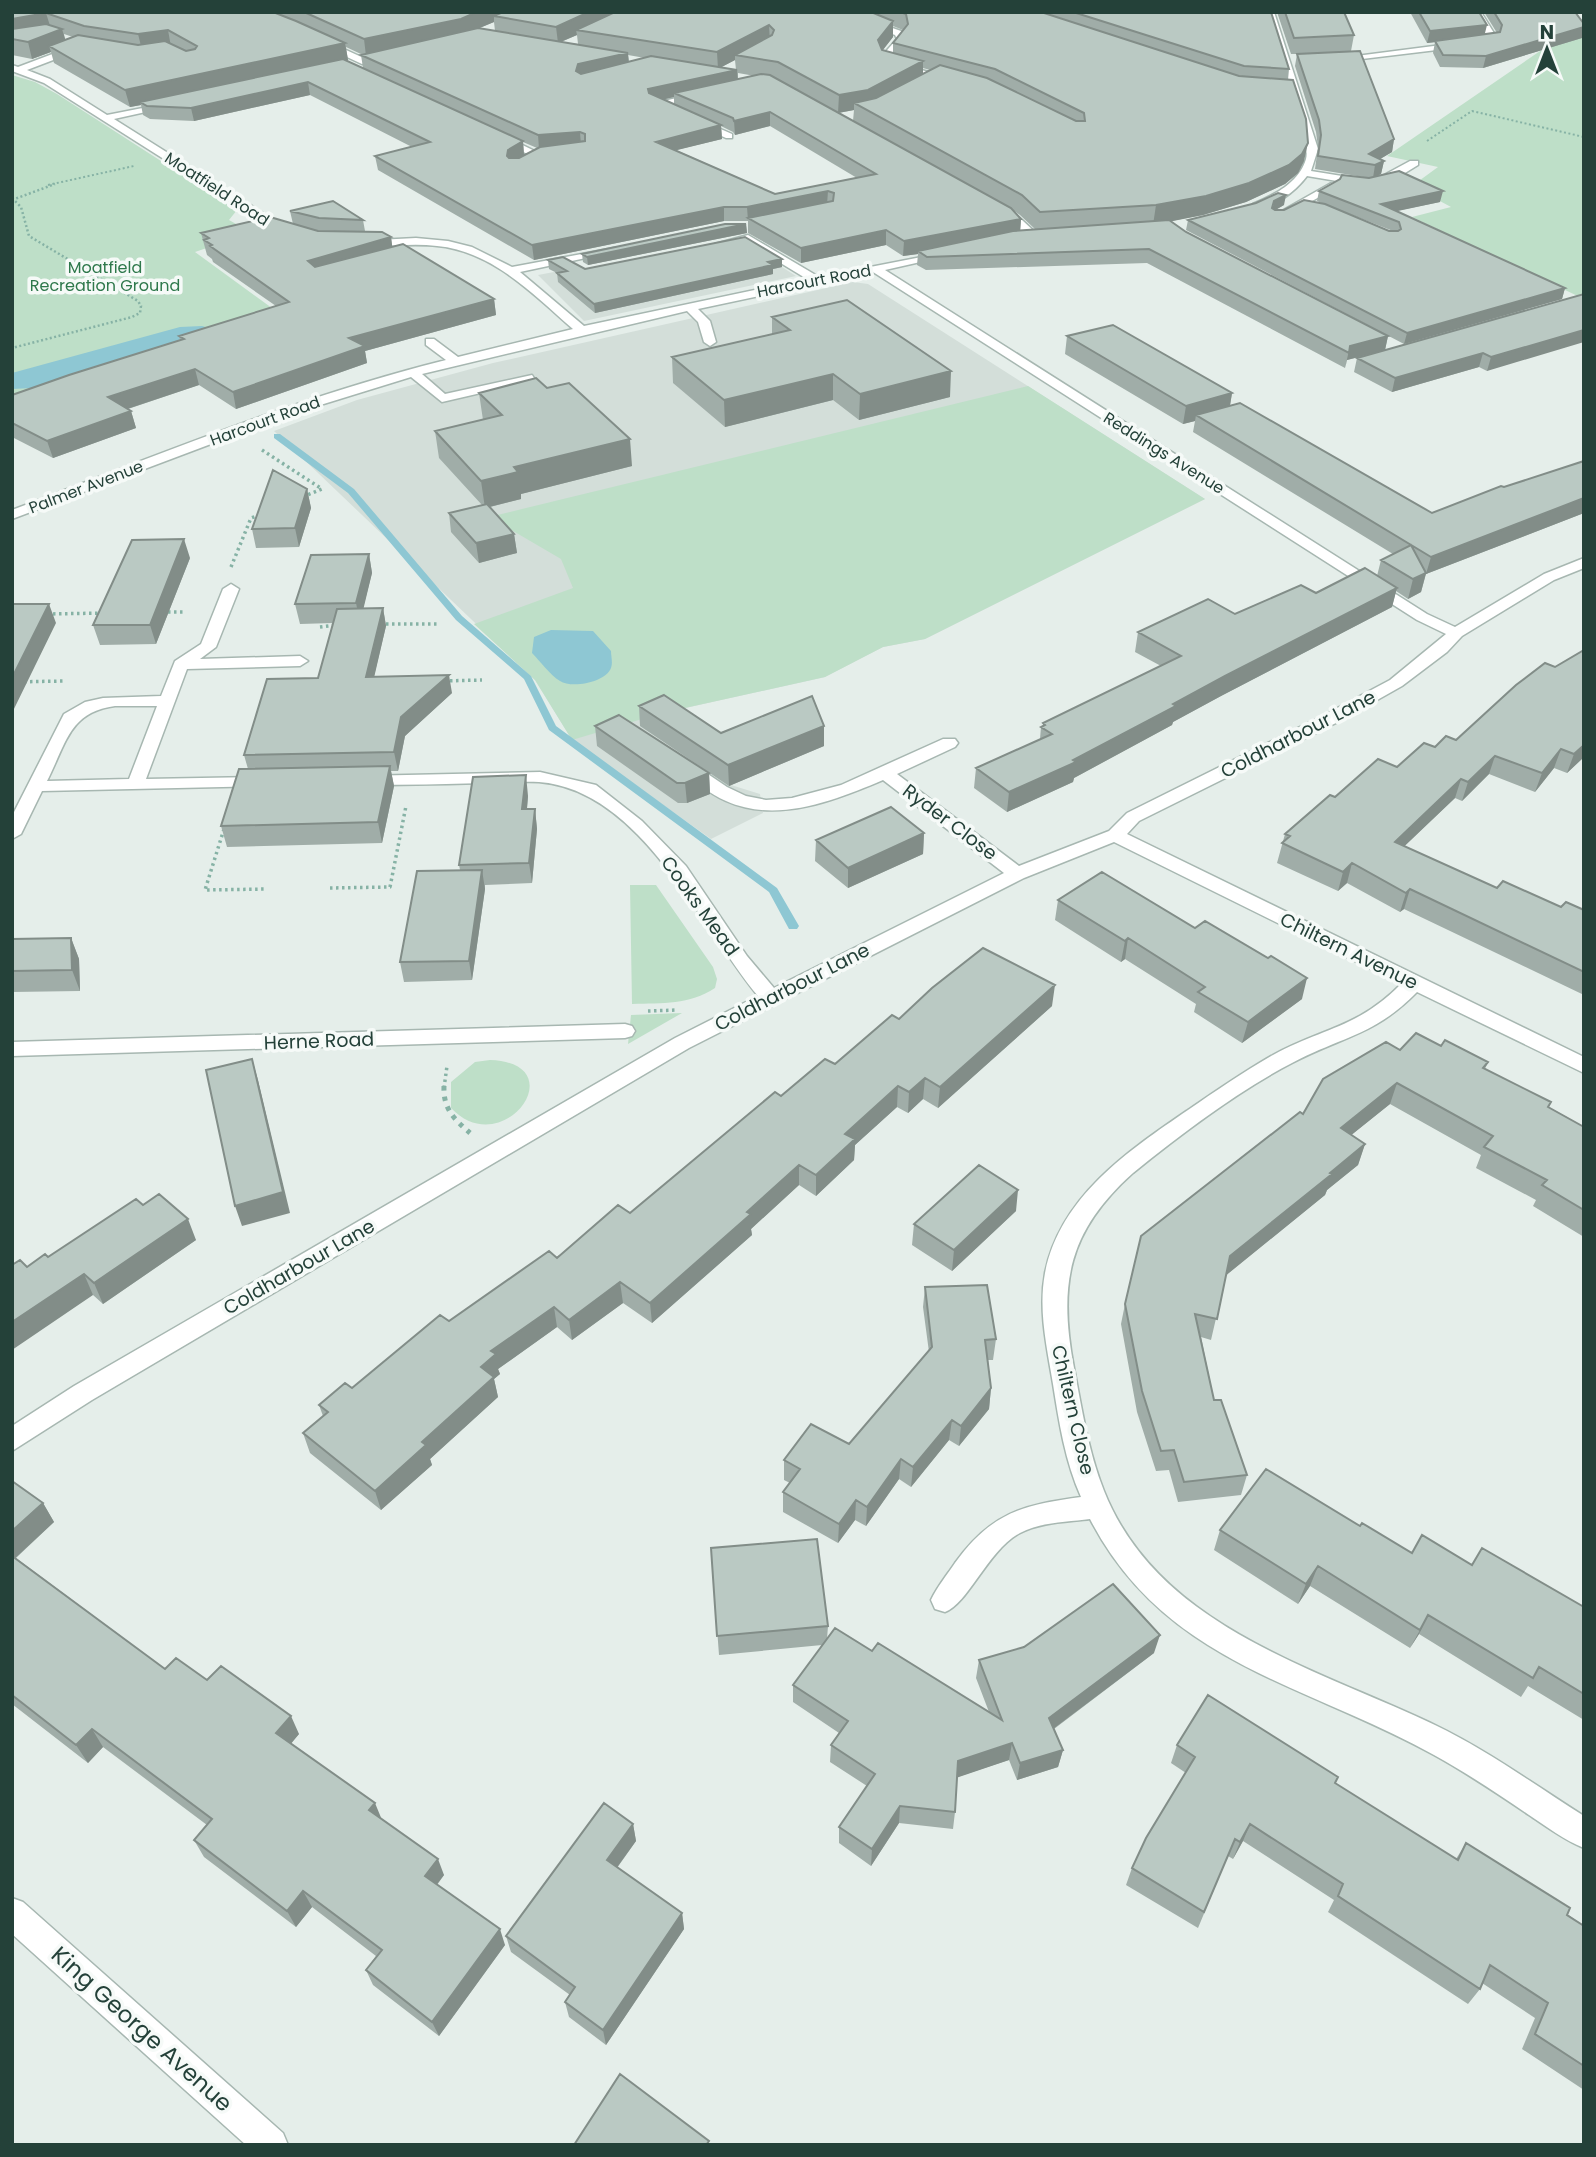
<svg xmlns="http://www.w3.org/2000/svg" width="1596" height="2157" viewBox="0 0 1596 2157" font-family="Poppins,sans-serif">
	<rect width="100%" height="100%" fill="#e5eeea"/>
	<path fill="#d3ded9" d="M743,242l53,34 -212,45 -46,-46 32,-6 17,7z
		M853,282l15,2 337,215 -280,140 -42,8 -58,30 -162,36 68,72 29,9 3,19 -52,26 -139,-99 -37,-60 -261,-249 83,-31 136,-37z"/>
	<path fill="#bedfc8" d="M1584,21v278l-172,-82 39,-10 -39,-21 26,-19 -51,-11z
		M12,75l23,7 22,12 180,116 -8,10 16,9v6l-50,17 81,59 -264,97z
		M1028,386l177,113 -280,140 -42,8 -58,30 -163,36 -90,27 -37,-60 -61,-56 99,-36 -12,-29 -72,-42z
		M630,885h26l57,82 4,12 -2,9c-26,17 -52,15 -83,16z
		M682,1013l-54,31 3,-29z
		M490,1060c86,3 13,103 -39,48v-26l24,-20z"/>
	<path fill="#8ec7d3" d="M202,326l7,2 -8,9 -168,51 -21,1v-16l168,-46z
		M551,630l42,1 18,20c0,5 2,12 0,17 -5,14 -39,21 -51,13 -10,-6 -20,-20 -28,-28l2,-16z"/>
	<g fill="none" stroke-linecap="round" stroke-linejoin="round">
		<path fill="#8ec7d3" fill-rule="evenodd" d="M274,434h6l74,55 108,127 69,60 25,50 221,162 22,38 -2,3h-8l-20,-37 -220,-162 -25,-51 -68,-59 -108,-127 -74,-55z"/>
		<defs>
			<path id="minor" d="M833,12h13l55,19 4,8 -16,22 54,15 -19,9 -5,-3 9,-5 -36,-8 -10,-5 -2,-6 17,-19 -2,-4z
				M1266,12h8l44,137 -7,22 62,10 37,-20h8v4l-31,19 -14,3 -66,-11c-11,15 -35,34 -54,32v-4c21,-9 46,-21 53,-45 6,-19 -32,-121 -40,-147z
				M1473,12h8l16,26 -2,5 -158,19 -4,-3 155,-20z
				M322,39l46,21 1,2 -7,2 -43,-20 -1,-2z
				M79,44l4,3 -1,2 -55,21 23,9 57,36 66,-13v4l-59,13 176,111v4h-8l-238,-151 -32,-12v-6l6,2z
				M702,92l5,3 -2,2 -39,8 66,29v4h-6l-75,-34z
				M494,134h6l43,21 -9,2 -40,-19z
				M1333,182l4,1v4l-48,27 -9,-2z
				M992,206c17,-1 33,17 45,28v4h-8l-18,-17 -19,-11z
				M748,235l71,42 128,-25v4l-62,14 542,344 28,13 89,-53 40,-16v10l-30,12 -92,56 -15,16 -45,34 -62,35 -201,100 -12,13 457,223v16l-167,-81c-43,44 -74,44 -125,71 -54,28 -111,71 -159,110 -65,58 -75,111 -59,195 8,41 14,83 30,123 54,136 210,176 331,234 52,25 100,60 149,91v32c-20,-8 -37,-21 -55,-33 -31,-21 -62,-42 -95,-60 -129,-72 -269,-91 -344,-236 -22,3 -50,3 -70,14 -32,17 -52,71 -75,79l-10,-3 -4,-9c6,-13 16,-25 24,-37 36,-50 67,-58 126,-66 -16,-36 -22,-75 -28,-113 -6,-36 -15,-74 -8,-111 15,-76 83,-122 143,-163 28,-19 55,-38 85,-55 49,-27 85,-27 128,-71l-287,-142 -90,36 -335,170 -597,352 -80,51v-25l62,-40 601,-348 83,-42c-58,-70 -117,-206 -219,-214 -18,-1 -36,1 -54,1 -39,1 -79,2 -118,2l-9,-5 3,-4 179,-4 56,13 46,36 44,45 61,90 27,32 230,-115 -121,-93c-47,20 -106,44 -157,21 -16,-7 -30,-19 -45,-29l-3,-4 3,-4h12l34,23 19,9 20,4 26,-2 49,-13 102,-46h12l3,4 -3,4 -58,27 122,92 90,-35 18,-18 201,-100 62,-33 56,-46 -29,-14 -544,-348 -175,37 12,12 6,21 -6,4 -6,-4 -6,-20 -11,-11 -265,63 23,20 87,-19 2,3 -6,4 -86,20 -31,-25 -123,38 -276,104v-9c144,-54 285,-113 434,-150l-20,-15v-6h8l24,18 115,-28c-40,-35 -81,-78 -136,-83 -25,-3 -50,1 -75,0l-6,-3 2,-2 58,-3 32,3 24,6 40,20 102,-19v4l-94,20 64,54 223,-47 -61,-37 -25,5 -6,-3z
				M231,584l8,5 -23,58 -16,12 100,-3 8,5 -8,5 -113,3 -41,110 115,-2 6,1 3,4 -3,4 -225,5 -21,43 -9,5v-23l52,-102 21,-12 18,-4 58,-2 14,-35 26,-17 22,-55zM115,706h42l-28,73 -82,2c19,-37 22,-69 68,-75z
				M625,1024l7,2 3,5 -3,5 -7,2 -613,18v-14z
				M12,1898l11,4 260,231 5,12h-42l-234,-211z"/>
		</defs>
		<use href="#minor" stroke="#a7b7b1" stroke-width="3"/>
		<path stroke="#86b2a5" stroke-width="2" stroke-dasharray="2 2.5" stroke-linecap="butt" d="M1427,141l45,-30 112,26
			M48,185l86,-19"/>
		<path stroke="#86b2a5" stroke-width="2.5" stroke-dasharray="2 2.5" stroke-linecap="butt" d="M12,198l9,9 8,29 109,65 3,5 -1,7 -8,4 -120,31
			M12,200l43,-16"/>
		<path stroke="#86b2a5" stroke-width="3.5" stroke-dasharray="2.5 3.5" stroke-linecap="butt" d="M262,450l60,39 -17,7
			M231,567l20,-49 11,-4
			M162,612h22
			M47,614l58,-1
			M380,624h59
			M320,627l16,-2
			M444,681l38,-1
			M12,682l51,-1
			M224,829l-19,61 61,-1
			M330,888l60,-1 16,-81
			M648,1011l30,-1
			M444,1088l3,-22"/>
		<path stroke="#86b2a5" stroke-width="5" stroke-dasharray="4.5 6" stroke-linecap="butt" d="M444,1086c-1,23 10,33 26,47"/>
		<use href="#minor" fill="#fff" fill-rule="evenodd"/>
	</g>
	<path fill="#a0ada8" fill-rule="evenodd" d="M12,12h1259l18,57 -1,11 16,81 -6,12 -13,11 -39,18 -43,13 -32,6 15,11 202,104 -3,14 199,-56 -97,77 -8,-4 -87,25 -38,-20 3,-14 22,-6 -32,8 -2,8 -198,-105 -221,7 -9,-5 1,-11 -15,2 -17,-11 -85,18 -53,-30v-12h-24l-190,39 -156,-90 -3,-14 37,-9 -102,-52 -116,26 -44,-2 -7,-4 -2,-10 -11,2 -76,-44 -3,-11 -19,7 -20,-4zM494,22l1,9 -16,-3zM893,26l10,4 -10,13v10l-10,-3 10,-13zM64,34l9,3 -8,3zM577,35l1,9 -17,-2zM346,47l17,8h-2l2,13 -17,-8h2zM628,55l17,3 -16,4zM735,60l1,10 -15,-3zM923,68l7,2 -7,4zM738,73l17,3 -17,3zM674,97v7l-10,-5zM854,110l-1,11 -15,-8zM721,126l12,6 2,3 35,-9 87,52 -82,16 -99,-44 46,-11zM523,142l14,6 -13,7zM1013,210l7,5 16,15 -16,1 1,-12z
		M1277,12h67l10,23 -3,16 43,88 -2,13 -12,7 4,2 -3,13 -5,2 64,26 -44,9 169,77 -3,11 -158,45 -218,-114 2,-10 96,-15 -9,5 49,-6 -7,-3 2,-10 50,-13 -54,-9 3,-22 -2,-15 -21,-66 2,-12h-6zM1337,209l56,22h-4z
		M1410,12h69l5,22 13,-1 -13,-21h91l7,26 -99,30 -43,-1 -7,-14 2,-11 -8,1z
		M290,211l73,9 2,11 26,6 1,10 102,52 2,16 -131,36 2,12 -131,46 -37,-24 -71,24 3,2 5,17 -83,30 -41,-21v-42l168,-55 -1,-4 97,-30 -63,-44 -1,-3 -5,-4 -6,-22 92,-9z
		M746,224l1,9 -159,32 -5,-3 -1,-8z
		M548,260l37,9 197,-2 -9,2v5l-178,39 -37,-31 -1,-9 -8,-4z
		M772,317l178,80 -91,23 -26,-20 -108,27 -52,-44 -1,-26 100,-23z
		M1067,336l165,57 -2,13 202,107 152,-52v52l-158,61 -5,18 -13,7 -12,-8 -4,16 -171,89 -48,26 -1,3 -98,53 -1,4 -66,30 -33,-24 2,-20 64,-29 1,-12 2,-1v-3l118,-57 -26,-14 3,-20 97,-18 142,-38 4,-16 12,-6 -200,-122 2,-11 -12,3 -118,-70z
		M547,388l85,78 -111,28v5l-31,8 24,27 3,19 -38,10 -28,-31 -2,-19 33,-8 -43,-47 -4,-27 48,-11 -4,-27z
		M307,489l4,19 -12,39 -43,1 -4,-19z
		M369,554l3,19 -9,35h20l3,18 -12,50 78,17 -47,43 -7,35h-7l3,15 -12,57 -155,4 -6,-21 27,-57 -4,-14 74,-77 15,-55 -33,1 -5,-20z
		M190,558l-34,86 -56,1 -7,-20z
		M1516,685l68,72 -17,16 -13,-5 -19,24 -46,-18 -27,27 -7,-3 -51,48 93,42 64,19 23,3v85l-180,-86 -4,3 -53,-29 -9,8 -61,-28 8,-29 50,-37 62,-30 38,-20 21,-7z
		M639,706l82,27 103,-7v20l-95,40 -89,-60z
		M595,726l114,47 1,21 -23,9h-9l-81,-57z
		M528,796l-1,13h8l2,20 -5,54 -47,2v4l-13,91 -68,2 -4,-20 60,-92 -1,-5z
		M924,833l-1,21 -75,34 -33,-27 1,-21z
		M1058,900l244,99 -60,44 -48,-31 2,-8 -71,-45 -4,3 -66,-42z
		M71,938l8,21 1,32 -68,1v-53z
		M1052,1006l-114,102 -15,-9 -15,14 -11,-6 -42,38 -1,15 -38,36 -17,-11 -48,44 1,6 -100,88 -29,-20 -51,37 -15,-13 -59,42 2,5 -6,5 4,18 -68,62 2,6 -51,45 -71,-57 -7,-20 20,-17 -4,-11 33,-17 97,-67 181,-108 151,-117 54,-32 64,-45z
		M1441,1046l47,16 -3,7 66,33 -2,5 35,20v110l-51,-31 3,-6 -60,-32 5,-13 -91,-51 -39,31 14,9 -7,21 -31,25 -2,5 -99,80 -15,65 -10,-3 13,63 33,75 -6,20 -63,7 -9,-32 -13,1 -19,-59 -16,-88 4,-20 178,-190 97,-64z
		M143,1205l53,35 -93,64 -10,-9 -66,-28 21,-10z
		M1016,1211l-64,60 -40,-26 2,-21z
		M925,1287l71,52 -3,21h-5l3,28 -2,21 -30,37 -10,-6 -38,47 -12,-8 -33,47 -11,-6 -17,23 -55,-31v-20l7,-9 -6,-3v-20l65,-16 80,-92 -6,-45z
		M12,1481l31,22 11,19 -38,36 149,111 42,11 92,54 -8,9 90,75 63,57 -7,10 68,60 -66,91 -66,-51 -7,-15 10,-14 -64,-49 -16,20 -92,-70 -10,-17 13,-15 -104,-78 -15,16 -76,-59z
		M1360,1526l52,27 60,12 112,42v113l-56,-34 -7,11 -102,-63 -9,14 -100,-62 -12,18 -84,-54 6,-20z
		M711,1548l117,78 -1,13 45,12 117,61 -13,-34 3,-18 175,-7 -100,76 9,21 -5,17 -41,13 -8,-20 -52,17 -2,35 -2,17 -54,-6 -28,43 -32,-23v-16l28,-41 -37,-24 1,-17 8,-12 -46,-31v-17l29,-40 -103,10z
		M1177,1745l158,38 121,76 10,-16 118,83v164l-62,-41 13,-31 -53,-35 -2,6 -12,15 -140,-92 6,-12 -91,-59 -10,18 -5,-3 -30,72 -72,-43 6,-17 54,-95 -15,-10z
		M633,1824l3,17 -19,27 65,45 2,16 -78,116 -37,-28 -4,-15 5,-7 -59,-43 -5,-16z"/>
	<path fill="#828d88" d="M477,12h38l-21,4v6l-31,13 -97,21 -2,-17z
		M589,12h29l-42,18 1,5 -19,8 -2,-16z
		M46,13l5,16 -39,7v-17z
		M893,21v16l-15,19v-16z
		M769,25l1,17 -35,13v5l-17,9 -1,-17z
		M1487,25l-3,12 -57,6 3,-12z
		M1584,27l-2,11 -99,30 3,-12z
		M62,29l5,16 -18,1 2,6 -19,7 -4,-17z
		M168,30l3,17 -29,3 -4,-16z
		M345,43l3,17 -204,44 -4,-2 1,3 -11,2 -5,-17z
		M628,53l1,12 -50,12 -3,-6 2,-7z
		M923,61v17l-56,30 -13,-5v7l-16,3 1,-18z
		M737,70l1,13 -64,10v4l-25,6 -1,-14z
		M308,82l2,13 -116,26 -3,-13z
		M770,112v14l-35,9 -1,-14z
		M721,125l1,14 -65,16 -1,-13z
		M580,132l1,13 -42,4 -1,-14z
		M1394,139l-2,13 -22,13 -1,-11z
		M523,141l1,14 -14,9 -3,-8 1,-6z
		M1308,143l-4,18 -6,12 -13,11 -39,18 -43,13 -50,10 3,-20z
		M1384,161l-3,13 -8,4 2,-13z
		M828,191l-1,14 -79,13v3l-1,-14z
		M1443,191l-3,11 -61,13 2,-11z
		M1286,195l-2,10 -12,7 2,-11z
		M724,207v14l-190,39 -2,-15z
		M1021,219l-1,14 -102,18v3l-15,2 1,-15z
		M746,224l1,9 -159,32 -1,-8z
		M886,230v15l-85,18v-15z
		M391,237l2,15 -82,25 -3,-16z
		M782,259v8l-9,2v5l-178,39 -1,-9z
		M1565,288l-3,11 -158,45 3,-11z
		M494,299l2,16 -131,36 2,12 -131,46 -3,-17 116,-54z
		M1584,330v12l-97,29 4,-14z
		M1388,336l-3,14 -38,10 -2,8 5,-22z
		M1483,353l-4,14 -87,25 3,-14z
		M195,369l4,16 -87,29 -4,-17z
		M951,371l-1,26 -91,23 1,-26z
		M833,374v26l-108,27 -1,-27z
		M1232,393l-3,18 -33,4 -1,6 -12,3 3,-18z
		M131,411l5,17 -83,30 -6,-17z
		M630,439l2,27 -111,28v5l-36,9 -4,-27 33,-14z
		M307,489l4,19 -12,39 -4,-19z
		M1584,498v15l-158,61 5,-17z
		M514,534l3,19 -38,10 -3,-20z
		M184,539l6,19 -34,86 -6,-19z
		M369,554l3,19 -12,50 -4,-20z
		M1426,573l-5,19 -13,7 5,-20z
		M1397,588l-5,19 -171,89 -48,26 -1,3 -98,53 -1,4 -66,30 2,-20 216,-116z
		M49,604l7,19 -44,90v-35z
		M383,608l3,18 -16,69 -4,-18z
		M449,675l3,18 -47,43 -7,35 -4,-19 7,-35z
		M824,726v20l-95,40 -1,-21z
		M1584,745v12l-17,16 7,-19z
		M1561,749l-7,19 -19,24 7,-19z
		M1495,756l-6,18 -27,27 6,-19z
		M390,766l4,20 -12,57 -4,-21z
		M709,773l1,21 -23,9 -2,-20z
		M526,775l2,21 -3,34 -3,-21z
		M1461,779l-6,19 -66,63 6,-19z
		M535,809l2,20 -5,54 -3,-20z
		M924,833l-1,21 -75,34v-20z
		M1352,863l-5,20 -9,8 5,-19z
		M482,870l3,19 -13,91 -3,-19z
		M1410,889l-6,20 -4,3 6,-19z
		M71,938l8,21 1,32 -8,-21z
		M1128,938l-3,21 -4,3 4,-21z
		M1307,978l-5,21 -60,44 6,-21z
		M1055,985l-3,21 -114,102 2,-21z
		M252,1059l6,21 32,133 -48,13 -7,-20z
		M925,1078l-2,21 -15,14 1,-21z
		M1397,1083l-7,21 -56,45 7,-21z
		M898,1086l-1,21 -42,38 -1,15 -38,36v-21l29,-41z
		M1365,1144l-7,21 -31,25 -2,5 -101,82 6,-21z
		M799,1165v20l-48,44 1,6 -100,88 -2,-20 97,-91z
		M1018,1190l-2,21 -64,60 2,-21z
		M188,1219l8,21 -93,64 -9,-21z
		M84,1274l9,21 -81,55v-28z
		M620,1282l3,21 -51,37 -3,-20z
		M554,1307l3,20 -59,42 2,5 -6,5 4,18 -68,62 2,6 -51,45 -6,-19 47,-49 59,-75 10,-16z
		M991,1388l-2,21 -30,37 2,-20z
		M952,1420l-3,20 -38,47 2,-20z
		M901,1459l-2,20 -33,47 1,-19z
		M856,1500l-1,20 -17,23 1,-19z
		M43,1503l11,19 -42,39v-30z
		M1318,1566l-8,20 -12,18 8,-20z
		M1428,1615l-9,19 -9,14 10,-18z
		M1160,1635l-6,18 -109,82 4,-17z
		M291,1716l8,18 -14,17 -9,-18z
		M92,1729l11,18 -15,16 -12,-18z
		M1012,1743l-3,17 -53,18 2,-17z
		M1063,1750l-5,17 -41,13 3,-17z
		M375,1803l7,17 -13,-10z
		M900,1806l-1,17 -28,43 1,-17z
		M633,1824l3,17 -26,36 -3,-17z
		M1250,1824l-7,17 -10,18 7,-17z
		M438,1859l6,16 -13,17 -6,-16z
		M303,1891l9,16 -16,20 -9,-16z
		M682,1913l2,16 -78,116 -3,-15z
		M500,1929l5,16 -66,91 -7,-14z"/>
	<path fill="#bac9c3" stroke="#828d88" stroke-width="2" d="M12,12h261l23,9 49,22 -220,47 -76,-44 29,-11 60,10 27,-4 21,10 9,-2 2,-3 -29,-16 -30,4 -54,-8 -38,-13 -34,6z
		M304,12h173l-16,7 -97,20z
		M503,12h86l-33,15 -62,-11z
		M615,12h256l22,9 -15,19 4,10 41,11 -55,29 -29,5 -61,-33 -43,-7 37,-20 2,-5 -5,-5 -52,27 -141,-22z
		M900,12h141l198,64 54,4 13,39 2,24 -6,11 -13,11 -40,18 -43,13 -50,9 -116,7 -18,-17 -168,-92 22,-5 64,-33 47,13 89,43h9l-1,-8 -89,-44 -102,-26 15,-19 -2,-10z
		M1073,12h198l18,57 -45,-3z
		M1285,12h59l10,23 -60,3z
		M1419,12h60l8,13 -57,6z
		M1494,12h81l9,12v3l-98,29 -43,-1 -8,-14 65,-9 2,-7z
		M46,24l16,5 -34,13 -16,-3v-10z
		M478,28l150,25 -50,11 -2,7 5,3 70,-18 86,14 -89,19 1,4 72,32 -65,17 119,52 101,-20 -106,-62 -36,9 -1,-3 -59,-25 87,-19 9,1 241,133 10,11 -117,22 -18,-11 -85,18 -53,-30 85,-17 1,-8 -6,-2 -81,16h-23l-192,38 -157,-89 55,-14 -122,-60 -117,26 -44,-2 -7,-4 203,-43 180,82 -15,9 -1,6 2,2h10l21,-11 45,-6v-7l-5,-2 -42,3 -177,-80z
		M1360,51l34,88 -25,15 15,7 -9,4 -57,-9 3,-21 -2,-15 -22,-66z
		M1399,171l44,20 -62,13 184,84 -158,45 -219,-113 68,-17 22,-10 8,2 -12,6 -2,7 3,2h9l20,-10 21,4 64,27h9l3,-2 -2,-7 -80,-31 21,-12 2,-4 27,3z
		M333,201l30,19 -44,-2 -29,-7z
		M270,217l48,14 64,1 9,5 -83,24 7,6 88,-23 91,55 -145,39 16,8 -132,46 -38,-23 -87,28 23,14 -84,30 -35,-18v-28l57,-20 115,-36 -5,-3 110,-34 -79,-56 2,-1 -8,-5 5,-2 -8,-5z
		M1169,220l17,12 202,104 -38,10 -1,7 -200,-104 -222,8 -9,-6 95,-20z
		M725,224h21l-159,33 -5,-3z
		M745,237l37,22 -14,3 5,3 -179,39 -37,-31 10,-2 -19,-11 15,-3 22,12z
		M1584,294v36l-93,27 -8,-4 -88,25 -38,-20z
		M847,300l104,71 -91,23 -27,-20 -109,26 -52,-43 118,-27 -18,-13z
		M1113,325l119,68 -46,13 -119,-70z
		M536,378l11,10 22,-5 61,56 -116,28 4,5 -37,9 -46,-50 67,-16 -23,-22z
		M1240,403l192,110 69,-27 3,1 80,-26v37l-153,59 -235,-142z
		M273,470l34,19 -12,39 -43,1z
		M487,504l27,30 -38,9 -27,-30z
		M184,539l-34,86h-57l39,-85z
		M1411,545l15,28 -13,6 -32,-19z
		M369,554l-13,49 -61,1 16,-49z
		M1365,568l32,20 -172,88 -52,28 3,2 -103,54 3,2 -67,30 -33,-24 76,-34 -11,-7 4,-2 -2,-2 138,-67 -43,-24 70,-33 27,15 66,-29 15,8z
		M12,604h37l-37,74z
		M383,608l-17,69 83,-2 -48,42 -7,35 -150,3 23,-76 51,-1 19,-69z
		M1584,650v95l-10,9 -13,-5 -19,24 -47,-17 -27,26 -7,-3 -66,63 102,46 6,-7 58,26 5,-5 18,8v62l-174,-83 -4,4 -54,-30 -9,9 -61,-29 8,-7 -5,-2 45,-39 5,2 43,-38 19,8 27,-24 11,4 11,-11 10,4 60,-55 29,-22 10,4z
		M664,695l57,38 91,-37 12,30 -96,39 -89,-59z
		M619,715l90,58 -24,10h-8l-82,-57z
		M390,766l-12,56 -157,4 18,-57z
		M526,775l-4,34h13l-6,54 -70,2 14,-88z
		M891,807l33,26 -76,35 -32,-28z
		M482,870l-13,91 -69,1 17,-91z
		M1102,872l93,56 10,-7 63,37 3,-2 36,22 -59,44 -50,-30 7,-5 -77,-49 -3,3 -67,-41z
		M71,938l1,32 -60,1v-32z
		M983,948l72,37 -115,102 -15,-9 -16,14 -11,-6 -53,48 10,5 -39,36 -17,-10 -52,47 4,2 -101,89 -30,-21 -51,38 -15,-13 -63,44 5,3 -15,13 13,10 -72,65 4,3 -51,46 -72,-58 25,-21 -9,-7 26,-22 7,5 88,-73 9,6 100,-70 8,7 61,-53 12,8 145,-121 6,4 44,-37 10,5 57,-49 7,4 33,-31z
		M1416,1033l25,13 4,-6 43,22 -5,6 68,34 -3,5 36,20v83l-42,-25 5,-5 -63,-33 9,-11 -96,-53 -56,45 24,16 -35,29 2,1 -102,82 -13,63 -22,-5 19,86h7l26,75 -63,7 -10,-32 -13,1 -19,-60 -17,-87 16,-68 159,-124 3,2 20,-35 63,-37 14,8z
		M252,1059l31,133 -48,14 -29,-136z
		M979,1165l39,25 -64,60 -40,-26z
		M159,1194l29,25 -94,64 -10,-9 -72,48v-57l8,-5 7,7 18,-13 3,3 88,-58 7,6z
		M987,1285l9,54 -11,1 6,48 -30,38 -9,-6 -39,47 -12,-8 -34,48 -11,-7 -17,24 -56,-32 17,-23 -16,-9 27,-36 38,20 83,-97 -7,-60z
		M1266,1469l94,57 2,-3 50,30 10,-18 50,30 10,-17 102,59v87l-45,-27 -6,11 -105,-63 -8,15 -102,-64 -12,18 -86,-54z
		M12,1481l31,22 -31,28z
		M817,1539l11,87 -111,10 -6,-88z
		M12,1556l153,113 11,-11 31,22 14,-14 70,50 -15,17 99,70 -6,7 69,49 -13,17 75,53 -68,93 -66,-52 16,-20 -79,-59 -16,20 -93,-71 18,-21 -120,-90 -16,16 -64,-50z
		M1113,1584l47,51 -111,83 14,32 -43,13 -8,-20 -54,18 -3,51 -55,-6 -28,43 -33,-22 36,-53 -44,-29 17,-24 -55,-36 42,-57 37,23 6,-8 124,77 -23,-60 45,-13z
		M1208,1695l130,82 -3,6 123,77 8,-17 104,65 -3,7 17,11v140l-49,-32 13,-31 -58,-38 -10,24 -142,-93 5,-12 -93,-60 -10,18 -5,-3 -31,73 -72,-44 14,-30 49,-81 -18,-12z
		M604,1803l29,21 -26,36 75,53 -79,117 -38,-28 10,-15 -69,-51z
		M620,2074l89,67 -3,4h-132z"/>
	<g text-anchor="middle" dominant-baseline="central" stroke-width="7" stroke-linejoin="round" paint-order="stroke">
		<g font-size="16" fill="#244139" stroke="#f6faf8">
			<text transform="translate(217 189) rotate(33)">Moatfield Road</text>
			<text transform="translate(814 281) rotate(-11)">Harcourt Road</text>
			<text transform="translate(265 421) rotate(-20)">Harcourt Road</text>
			<text transform="translate(1164 453) rotate(32)">Reddings Avenue</text>
			<text transform="translate(86 487) rotate(-21)">Palmer Avenue</text>
		</g>
		<g font-size="16" fill="#2e784b" stroke="#f6faf8">
			<text x="105" y="267">Moatfield<tspan x="105" dy="18">Recreation Ground</tspan></text>
		</g>
		<g font-size="19" fill="#244139" stroke="#f6faf8">
			<text transform="translate(1298 734) rotate(-27)">Coldharbour Lane</text>
			<text transform="translate(950 822) rotate(37)">Ryder Close</text>
			<text transform="translate(700 906) rotate(54)">Cooks Mead</text>
			<text transform="translate(1349 951) rotate(26)">Chiltern Avenue</text>
			<text transform="translate(792 987) rotate(-27)">Coldharbour Lane</text>
			<text transform="translate(319 1041) rotate(-2)">Herne Road</text>
			<text transform="translate(299 1267) rotate(-30)">Coldharbour Lane</text>
			<text transform="translate(1073 1410) rotate(77)">Chiltern Close</text>
		</g>
		<g font-size="23" fill="#244139" stroke="#f6faf8">
			<text transform="translate(142 2029) rotate(42)">King George Avenue</text>
		</g>
	</g>
	<rect width="1596" height="2157" fill="none" stroke="#244139" stroke-width="28"/>
	<g transform="translate(1547 49)" stroke="#f6faf8" stroke-width="5" paint-order="stroke">
	<path d="M0-5L12 26L0 18L-12 26Z" fill="#244139"/>
	<text y="-10" font-size="19" font-weight="bold" text-anchor="middle" fill="#244139">N</text>
	</g>
</svg>
